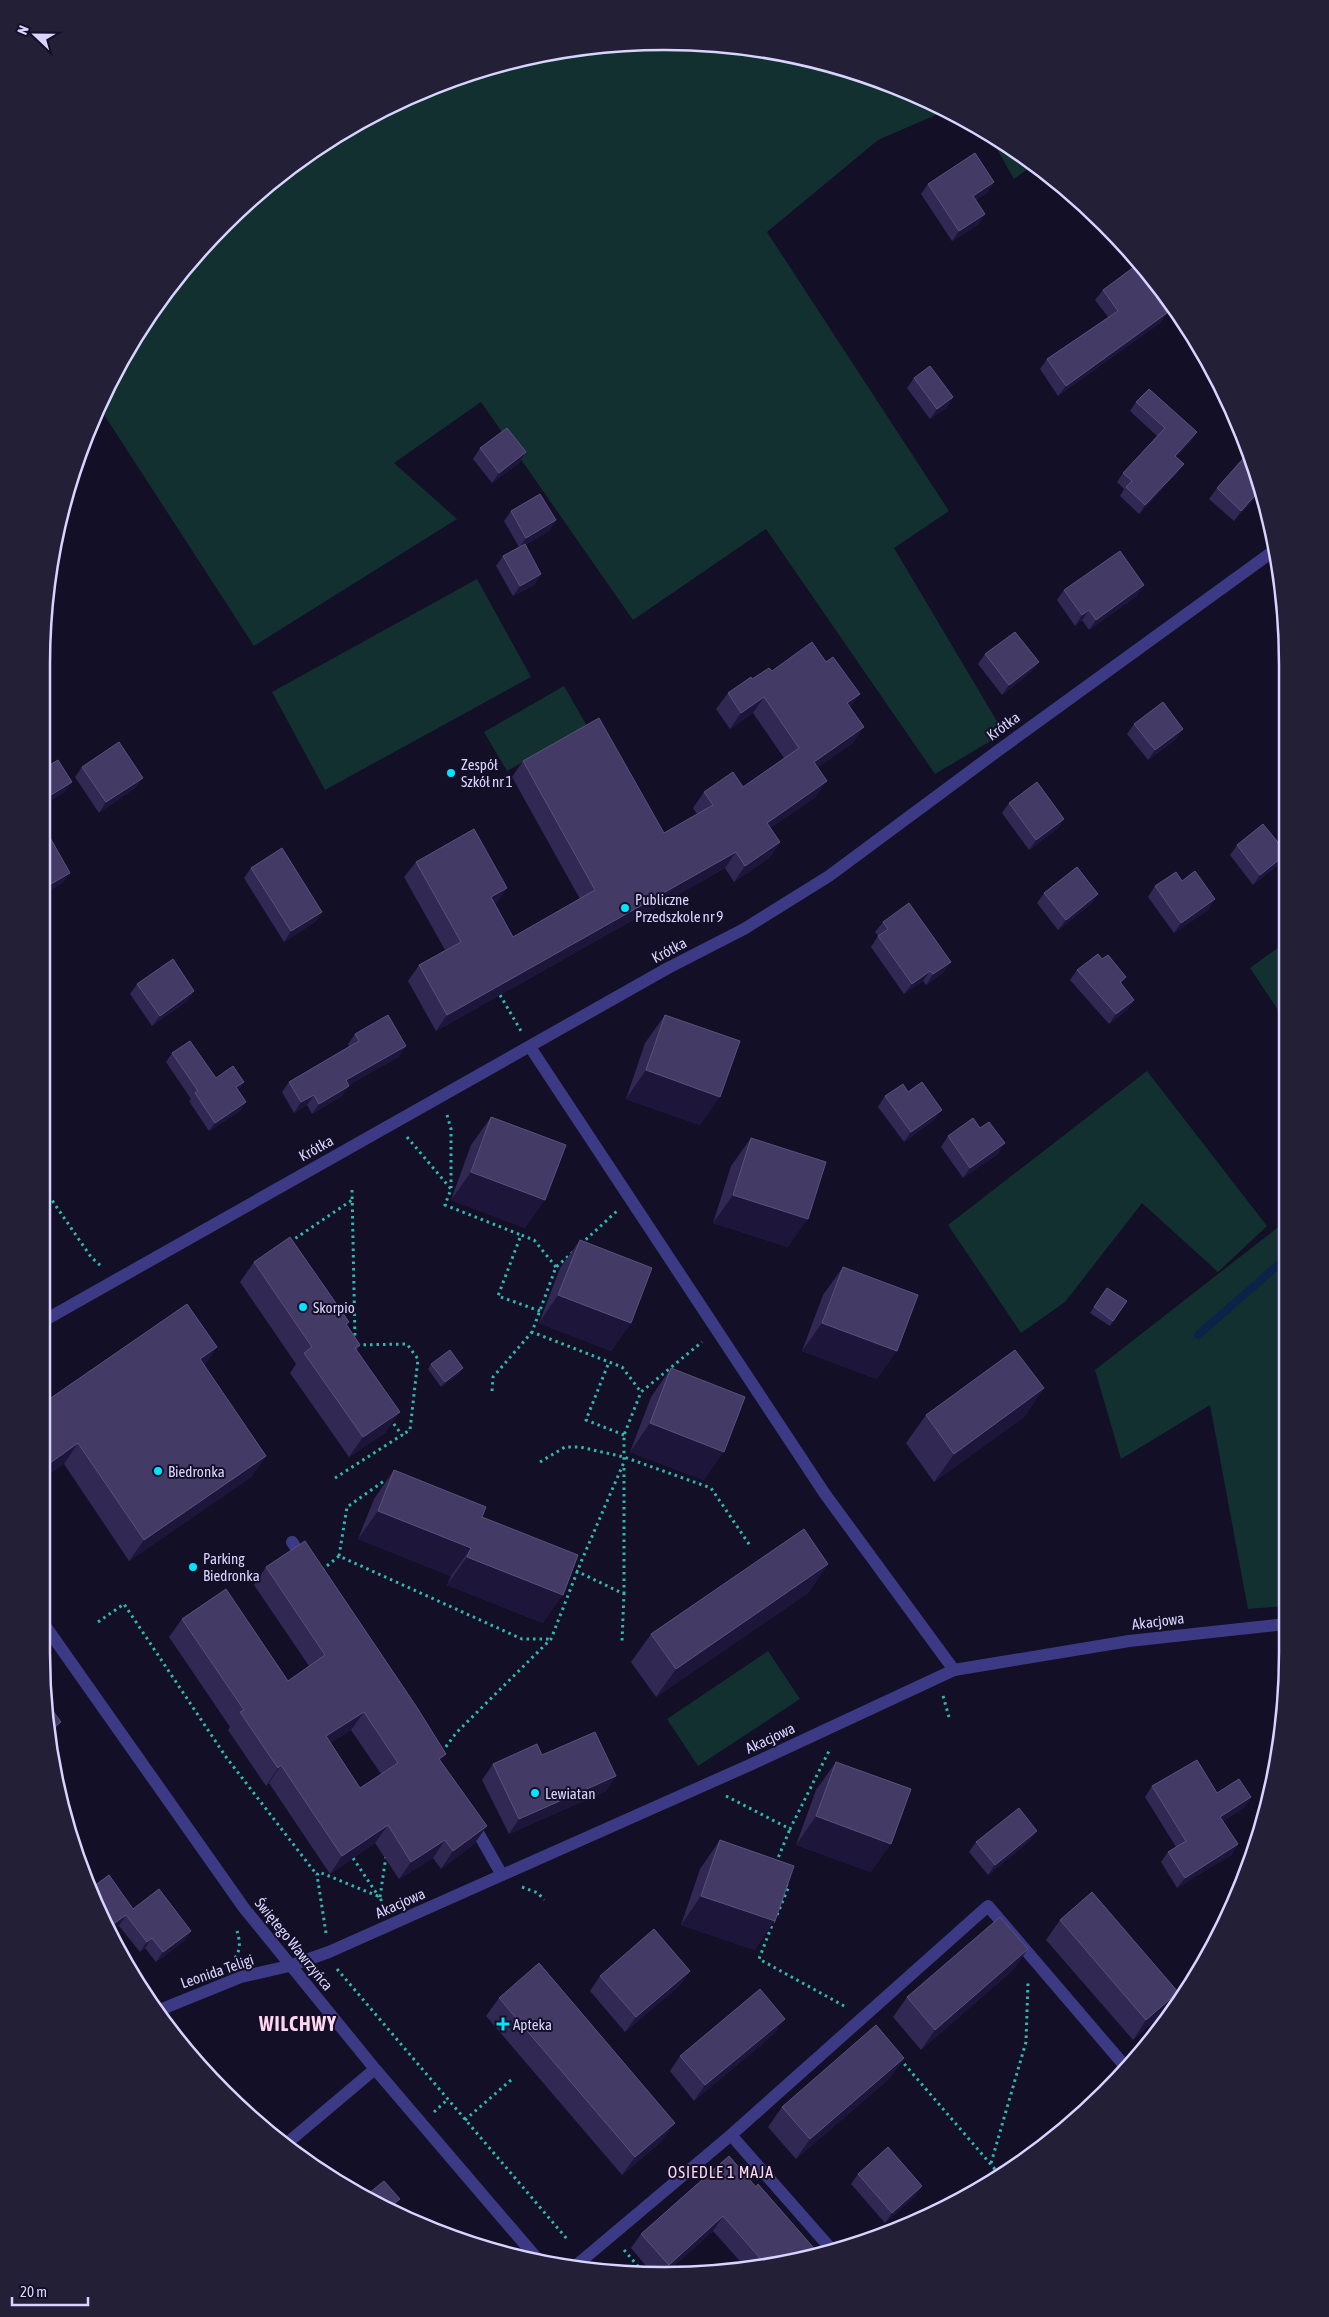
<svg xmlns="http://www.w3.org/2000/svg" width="1329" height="2317" viewBox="0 0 1329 2317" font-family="'Asap Condensed',sans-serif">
	<rect width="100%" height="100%" fill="#130f26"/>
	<path fill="#12302f" d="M664,41l122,12 117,36 42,22 -67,29 -111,92 182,279 -55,37 110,185 -69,41 -169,-245 -133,91 -152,-218 -87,61 63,56 -203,127 -153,-236 45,-92 78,-94 94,-78 108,-57 117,-36z
		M989,135l22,11 22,19 -19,14z
		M477,579l54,98 -206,113 -53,-98z
		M564,686l23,40 -80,45 -23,-39z
		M1286,942v80l-36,-54z
		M1147,1071l120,155 -49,46 -76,-69 -77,99 -44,31 -73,-108z
		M1286,1221v385l-38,3 -38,-204 -89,54 -26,-89z
		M768,1651l32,48 -102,67 -31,-47z"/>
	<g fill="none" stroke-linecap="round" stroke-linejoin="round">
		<path stroke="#0c2248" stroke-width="8" d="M1198,1335l88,-77"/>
		<path stroke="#2fb8b0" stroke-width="3" stroke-dasharray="2.5 4" stroke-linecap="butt" d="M500,995l21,36
			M447,1115l4,14v59
			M407,1137l44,52 -6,16 76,30
			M45,1190l46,67 11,10
			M352,1190l3,150
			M290,1242l62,-42
			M581,1244l36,-33
			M573,1252l-17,15 -24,65 77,30
			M540,1311l-42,-15 23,-61 13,5 22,27
			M357,1345l50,-1 11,15 -8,71 -8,5
			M492,1391l1,-14 39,-45
			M624,1435l-38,-15 23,-58 13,5 19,25
			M540,1462l25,-15h15l44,10 87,31 40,59
			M335,1478l67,-43 -11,-15
			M339,1556l8,-49 37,-26 6,2
			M570,1568l54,26 -2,47
			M322,1570l17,-14 183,83h29
			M624,1594v-129
			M98,1622l26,-18 102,153 91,118
			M943,1696l6,21
			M442,1752l14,-19 95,-94 30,-77 43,-100v-27l17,-43 61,-50
			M726,1796l64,33 40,-80
			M353,1858l26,39
			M776,1863l14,-34
			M522,1887l16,6 6,7
			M380,1897l6,-41
			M777,1915l12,-29 -5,-2
			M774,1920l-15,39 87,48
			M326,1933l-9,-58 2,-3 61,25 4,11
			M235,1958c6,-9 5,-17 2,-27
			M337,1969l230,270
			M900,2059l100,116
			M434,2112l13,-12
			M465,2120l46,-40
			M991,2163l35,-121 2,-60
			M624,2250l19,22"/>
		<path stroke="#3d3a85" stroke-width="12" d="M530,1047l295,447 129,176
			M292,1542l13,19
			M472,1822l30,53
			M731,2135l101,115
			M286,2144l89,-75
			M573,2268l158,-133 257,-229 136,159"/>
		<path stroke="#3d3a85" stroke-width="12" d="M45,1320l623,-352 76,-39 85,-53 170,-126 273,-198
			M289,1966l40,-14 423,-188 202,-94 175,-29 157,-17"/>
		<path stroke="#3d3a85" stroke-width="12" d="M46,1627l198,281 131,161 165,193
			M157,2011l84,-34 48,-11"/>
	</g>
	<path fill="#312854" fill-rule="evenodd" d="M994,182l-7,11 -11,7 9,14 -7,11 -26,16 -31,-47 7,-10z
		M1103,290l64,23 -7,10 -102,73 -18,-27 7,-10 61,-42 -13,-17z
		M914,378l39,19 -7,11 -16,11 -23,-31z
		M1136,402l55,39 -15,16 1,16 -38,41 -19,-18 4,-7 -7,-7 6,-9 34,-37 -27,-25z
		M480,448l46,4 -7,11 -27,20 -19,-24z
		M1255,464l5,28 -26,29 -25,-22 8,-11z
		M511,511l45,9 -7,11 -24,14 16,29 -7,11 -21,11 -17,-30 7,-10 16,-9 -15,-26z
		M1064,590l73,6 -48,34 -7,-10 -7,6 -18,-26z
		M1286,627v38l-7,-12 6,-8 -6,-8z
		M985,654l54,8 -8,10 -29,23 -24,-31z
		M772,671l78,37 3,35 -35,24 -2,30 -46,31 10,14 -11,16 -35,24 -9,-14 -289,163 -28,-50 11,-16 26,-15 -41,-73 12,-15 80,42 -1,1 18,32 67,-38 -68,-122 11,-16 141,72 33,-19 -4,-6 11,-16 39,-5 41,-29 -31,-45 -23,16 -14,-20 12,-16 24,-14z
		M1134,724l42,15 -28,21 -21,-26z
		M82,767l53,21 -36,25 -24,-36z
		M1009,803l55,16 -7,10 -28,21 -27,-37z
		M1237,845l43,18 -27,22 -23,-30z
		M251,868l71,44 -7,10 -31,20 -40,-64z
		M1182,881l33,18 -7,11 -34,23 -26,-36 7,-11z
		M1044,893l54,1 -7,10 -33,26 -21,-27z
		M883,922l61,50 -18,13 -3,-4 -19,13 -33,-47 7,-11 -3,-4z
		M1102,959l24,18 -5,6 13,17 -7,10 -18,14 -39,-44 7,-10z
		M137,984l57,7 -7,10 -35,25 -22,-32z
		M665,1015l35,110 -74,-26 19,-56z
		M355,1034l51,12 -8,11 -49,28 -7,11 -30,18 -5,-9 -13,8 -12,-21 7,-10 60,-36 -1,-2z
		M172,1053l66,37 8,12 -6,9 -31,20 -20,-30 2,-2 -25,-37z
		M908,1092l26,28 -30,22 -26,-35 7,-11z
		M491,1117l34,111 -74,-28 20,-55z
		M980,1128l18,26 -35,24 -22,-31 7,-11z
		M751,1138l37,109 -75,-24 18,-57z
		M580,1240l51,83 -20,28 -72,-28 21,-55z
		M254,1262l95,60 -2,3 13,20 -3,5 29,82 -37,25 -59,-84 6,-9 -56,-82z
		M843,1267l34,112 -75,-28 21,-56z
		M1107,1288l20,13 -17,25 -20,-13z
		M217,1347l-13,19 62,90 -15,21 -122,84 -65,-97 -19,-62z
		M431,1364l29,9 -19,14 -13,-18z
		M671,1368l33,112 -74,-28 21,-55z
		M1044,1388l-20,29 -90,65 -28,-39 20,-28z
		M394,1470l88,47 61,106 -96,-38 4,-9 -93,-37 16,-40z
		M828,1564l-20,29 -152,104 -25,-35 20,-28z
		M266,1567l175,194 33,83 -33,25 -8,-11 -34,21 -24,-36 -45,31 -61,-91 -3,3 -38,-56 2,-3 -61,-90 13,-18 106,62 21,-15 -55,-81zM351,1730l30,44 -21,14 -30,-45z
		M542,1755l74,21 -10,15 -97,43 -27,-54 11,-16z
		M836,1762l35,110 -75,-27 20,-55z
		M1152,1786l99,11 -7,11 -21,13 15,23 -7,11 -54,33 -16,-26 7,-10 8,-5 -31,-50z
		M720,1840l35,110 -74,-25 19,-56z
		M1030,1841l-42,34 -19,-23 7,-10z
		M133,1909l58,22 -7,10 -28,21 -11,-14 -5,4 -21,-26 -11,7 -2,-5z
		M1060,1920l104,92 -31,28 -87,-100z
		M1014,1969l-93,81 -28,-33 14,-20z
		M690,1971l-11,15 -54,46 -35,-41 10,-15z
		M499,1998l163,143 -40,34 -136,-159z
		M774,2034l-80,67 -24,-30 10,-15z
		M904,2058l-14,20 -94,81 -28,-32 14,-20z
		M729,2156l57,108 -39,5 -34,-38 -47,42h-14l-21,-25 10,-14z
		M858,2174l64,12 -7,10 -30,27 -34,-39z"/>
	<path fill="#1d163a" d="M994,182l-7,11 -21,14 7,-11z
		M985,214l-7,11 -26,16 7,-10z
		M1167,313l-7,10 -102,73 8,-10z
		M953,397l-7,11 -16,11 7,-10z
		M1197,432l-6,9 -22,24 6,-9z
		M526,452l-7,11 -27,20 7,-10z
		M1184,464l-7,9 -38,41 6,-9z
		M1260,490v2l-26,29 7,-10z
		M556,520l-7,11 -30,17 7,-10z
		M541,574l-7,11 -21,11 7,-10z
		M1144,585l-7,11 -48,34 7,-10z
		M1089,610l-7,10 -7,6 7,-11z
		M1039,662l-8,10 -29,23 7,-10z
		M860,694l-12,16 -1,-7z
		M764,697l-11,16 -23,16 11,-16z
		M864,727l-11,16 -50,35 11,-16z
		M1183,729l-7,10 -28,21 7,-10z
		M143,778l-8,10 -36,25 7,-11z
		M827,781l-11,16 -61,41 12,-15z
		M72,782l-7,10 -22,14v-6z
		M1064,819l-7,10 -28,21 7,-10z
		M780,842l-11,16 -35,24 11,-16z
		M736,852l-11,16 -289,163 11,-16z
		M1286,854l-6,9 -27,22 7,-10z
		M70,873l-7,10 -19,11v-6z
		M507,888l-11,16 -16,9 11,-16z
		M1098,894l-7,10 -33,26 8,-10z
		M1215,899l-7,11 -34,23 7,-10z
		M322,912l-7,10 -31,20 7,-11z
		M951,962l-7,10 -18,13 7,-11z
		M930,971l-7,10 -19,13 8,-10z
		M194,991l-7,10 -35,25 8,-10z
		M1134,1000l-7,10 -18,14 7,-10z
		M406,1046l-8,11 -59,34 7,-11z
		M646,1070l74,27 -20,28 -74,-26z
		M244,1082l-6,9 -2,-4z
		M349,1086l-7,10 -30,18 7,-10z
		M314,1095l-7,10 -13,8 7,-11z
		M246,1102l-6,9 -31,20 6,-8z
		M942,1110l-8,10 -30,22 7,-10z
		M1005,1143l-7,11 -35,24 7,-10z
		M471,1172l74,28 -20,28 -74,-28z
		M733,1195l75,24 -20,28 -75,-24z
		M558,1295l73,28 -20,28 -72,-28z
		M822,1323l75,28 -20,28 -75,-28z
		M217,1347l-14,21 -3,-9z
		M463,1368l-3,5 -19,14 4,-5z
		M1044,1388l-20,29 -90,65 20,-28z
		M400,1412l-14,20 -37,25 14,-20z
		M650,1423l74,29 -20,28 -74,-28z
		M78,1443l-14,21 -18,13v-11z
		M266,1456l-15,21 -122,84 15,-21z
		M378,1511l93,37 -20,28 -93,-37z
		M467,1557l96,38 -20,28 -96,-38z
		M828,1564l-20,29 -152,104 20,-28z
		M364,1712l-13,18 -38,24 13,-18z
		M61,1722l-7,10 -7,5v-4z
		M446,1754l-13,18 6,-13z
		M281,1765l-12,18 -3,3 12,-18z
		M616,1776l-10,15 -97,43 10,-15z
		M1251,1797l-7,11 -31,19 7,-10z
		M816,1816l75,28 -20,28 -75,-27z
		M388,1825l-13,18 -45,31 12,-18z
		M487,1826l-13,18 -33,25 12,-18z
		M1037,1831l-7,10 -42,34 7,-10z
		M445,1840l-12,18 -34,21 12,-17z
		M1238,1844l-7,11 -54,33 8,-10z
		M701,1896l74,25 -20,29 -74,-25z
		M126,1915l-7,11 -11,7 -2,-4z
		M191,1931l-7,10 -28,21 7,-10z
		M152,1938l-7,10 -5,4 7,-10z
		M1028,1949l-14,20 -93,81 14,-20z
		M690,1971l-11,15 -54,46 11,-15z
		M1178,1992l-14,20 -31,28 13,-20z
		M785,2019l-11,15 -80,67 11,-16z
		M904,2058l-14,20 -94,81 14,-20z
		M675,2123l-13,18 -40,34 13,-18z
		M922,2186l-7,10 -30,27 7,-10z
		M400,2199l-4,5 -8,7 -2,-1z
		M723,2216l-10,15 -47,42h-2l5,-8z"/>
	<path fill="#433a66" stroke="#5a527e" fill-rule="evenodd" d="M975,153l19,29 -21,14 12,18 -26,17 -31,-47z
		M1134,267l33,46 -101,73 -19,-27 71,-48 -15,-21z
		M930,366l23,31 -16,12 -23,-31z
		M1149,389l48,43 -22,24 9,8 -39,41 -19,-18 6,-6 -9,-8 42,-45 -29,-26z
		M507,428l19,24 -27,21 -19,-25z
		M1249,452l6,12 5,26 -19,21 -24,-23z
		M540,494l16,26 -30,18 -15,-27z
		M525,544l16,30 -21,12 -17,-30z
		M1120,551l24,34 -48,35 -7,-10 -7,5 -18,-25z
		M1015,632l24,30 -30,23 -24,-31z
		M812,642l14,20 7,-5 27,37 -13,9 17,24 -50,35 13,19 -60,42 13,19 -35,24 -9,-14 -289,163 -28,-50 42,-23 -45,-80 58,-33 33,59 -16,9 22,40 82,-47 -72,-129 76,-43 65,115 49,-28 -9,-13 29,-20 10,15 56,-39 -35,-51 -23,16 -13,-20 23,-16 1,2 17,-11 3,3z
		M1163,702l20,27 -28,21 -21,-26z
		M119,742l24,36 -37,24 -24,-35z
		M58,760l14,22 -29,18v-31z
		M1037,782l27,37 -28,21 -27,-37z
		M1263,824l23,28v2l-26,21 -23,-30z
		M48,834l22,39 -26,15 -1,-52z
		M282,848l40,64 -31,19 -40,-63z
		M1077,867l21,27 -32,26 -22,-27z
		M1195,871l20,28 -34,24 -26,-37 21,-14 6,9z
		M909,903l42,59 -18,12 -3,-3 -18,13 -34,-48 10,-7 -5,-7z
		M1098,954l4,5 6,-4 18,22 -6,5 14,18 -18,14 -39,-44z
		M173,959l21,32 -34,25 -23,-32z
		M388,1015l18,31 -60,34 3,6 -30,18 -5,-9 -13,7 -12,-20 70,-41 -4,-7z
		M665,1015l75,26 -20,56 -74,-27z
		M190,1041l26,37 17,-12 11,16 -8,5 10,15 -31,21 -20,-30 3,-2 -26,-38z
		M922,1082l20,28 -31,22 -26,-36 18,-12 5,8z
		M491,1117l75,28 -21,55 -74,-28z
		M973,1118l7,10 9,-6 16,21 -35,25 -22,-32z
		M751,1138l75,24 -18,57 -75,-24z
		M45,1192l2,4 -2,2z
		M290,1237l59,85 -3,2 14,21 -5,3 45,64 -37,25 -59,-84 8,-6 -58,-85z
		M580,1240l72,28 -21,55 -73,-28z
		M843,1267l75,28 -21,56 -75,-28z
		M1107,1288l20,13 -14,20 -19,-14z
		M187,1304l30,43 -17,12 66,97 -122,84 -66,-97 -32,23 -1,-64z
		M450,1350l13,18 -18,14 -14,-18z
		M1015,1350l29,38 -90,66 -28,-39z
		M671,1368l74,29 -21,55 -74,-29z
		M394,1470l92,37 -4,10 96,38 -15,40 -96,-38 4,-9 -93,-37z
		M804,1529l24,35 -152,105 -25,-35z
		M305,1541l111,165 30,48 -7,5 48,67 -34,25 -8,-11 -34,22 -23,-37 -46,31 -61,-91 -3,3 -38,-56 4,-2 -62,-91 44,-30 62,92 37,-26 -59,-88zM364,1712l34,51 -38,25 -34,-52z
		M47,1703l14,19 -14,11z
		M595,1732l21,44 -97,43 -26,-55 44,-20 5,11z
		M1197,1760l20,33 22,-14 12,18 -31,20 18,27 -53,34 -17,-26 18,-11 -34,-55z
		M836,1762l75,27 -20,55 -75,-28z
		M1019,1808l18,23 -42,34 -19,-23z
		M720,1840l74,26 -19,55 -74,-25z
		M109,1875l24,34 26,-20 32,42 -28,21 -11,-14 -5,4 -21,-27 -20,14 -16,-40z
		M1092,1892l86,100 -32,28 -86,-100z
		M1000,1917l28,32 -93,81 -28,-33z
		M654,1929l36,42 -54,46 -36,-41z
		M539,1963l136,160 -40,34 -136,-159z
		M760,1989l25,30 -80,66 -25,-29z
		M876,2025l28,33 -94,81 -28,-32z
		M1098,2095l-23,26 -36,26z
		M888,2147l34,39 -30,27 -34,-39z
		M729,2156l27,31 2,-3 61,70 -33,10 -19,2 -44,-50 -54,49 -28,-31z
		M384,2181l16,18 -14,11 -22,-13z"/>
	<g fill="#00e5ff" stroke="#130f26" stroke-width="2">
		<circle cx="451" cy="773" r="5"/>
		<circle cx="625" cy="908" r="5"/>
		<circle cx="303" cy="1307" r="5"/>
		<circle cx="158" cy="1471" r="5"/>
		<circle cx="193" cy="1567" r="5"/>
		<circle cx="535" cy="1793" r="5"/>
		<path d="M500.5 2016.5h5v5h5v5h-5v5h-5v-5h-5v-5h5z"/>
	</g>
	<g text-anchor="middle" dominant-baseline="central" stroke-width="4" stroke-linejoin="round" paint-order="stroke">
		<g font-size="15" fill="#d9d4ff" stroke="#130f26">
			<text transform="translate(1003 726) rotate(-36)">Krótka</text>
			<text transform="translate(669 950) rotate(-28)">Krótka</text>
			<text transform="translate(316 1148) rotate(-29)">Krótka</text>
			<text transform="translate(1158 1621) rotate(-7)">Akacjowa</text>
			<text transform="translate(770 1738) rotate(-25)">Akacjowa</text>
			<text transform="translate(400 1903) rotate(-24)">Akacjowa</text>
			<text transform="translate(294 1944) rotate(51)">Świętego Wawrzyńca</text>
			<text transform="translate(217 1971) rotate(-19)">Leonida Teligi</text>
		</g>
		<g font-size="15" fill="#d9d4ff" stroke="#130f26" text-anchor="start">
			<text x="461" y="764">Zespół<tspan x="461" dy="17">Szkół nr 1</tspan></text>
			<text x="635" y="899">Publiczne<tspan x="635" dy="17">Przedszkole nr 9</tspan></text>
			<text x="313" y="1307">Skorpio</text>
			<text x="168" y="1471">Biedronka</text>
			<text x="203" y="1558">Parking<tspan x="203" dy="17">Biedronka</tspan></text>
			<text x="545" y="1793">Lewiatan</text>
			<text x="513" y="2024">Apteka</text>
		</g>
		<g font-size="16" letter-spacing="1" fill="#ffd6f0" stroke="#130f26">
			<text x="721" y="2172">OSIEDLE 1 MAJA</text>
		</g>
		<g font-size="20" font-weight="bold" letter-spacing="1" fill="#ffd6f0" stroke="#130f26">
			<text x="298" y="2023">WILCHWY</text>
		</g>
	</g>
	<path d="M0 0H1329V2317H0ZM664 50H665A614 614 0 0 1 1279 664V1653A614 614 0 0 1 665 2267H664A614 614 0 0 1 50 1653V664A614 614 0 0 1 664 50Z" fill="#231f37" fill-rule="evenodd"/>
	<path fill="none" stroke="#d9d4ff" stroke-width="2.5" d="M664 50H665A614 614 0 0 1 1279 664V1653A614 614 0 0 1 665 2267H664A614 614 0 0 1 50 1653V664A614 614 0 0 1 664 50Z"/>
	<g transform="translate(35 35) rotate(292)" stroke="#130f26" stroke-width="4" paint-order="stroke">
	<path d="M0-4L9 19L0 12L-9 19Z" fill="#d9d4ff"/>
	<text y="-8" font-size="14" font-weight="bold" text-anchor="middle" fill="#d9d4ff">N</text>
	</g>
	<path d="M12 2297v8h76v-8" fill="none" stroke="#d9d4ff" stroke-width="2.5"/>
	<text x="20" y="2297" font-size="15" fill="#d9d4ff" stroke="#130f26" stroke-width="4" paint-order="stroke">20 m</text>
</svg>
